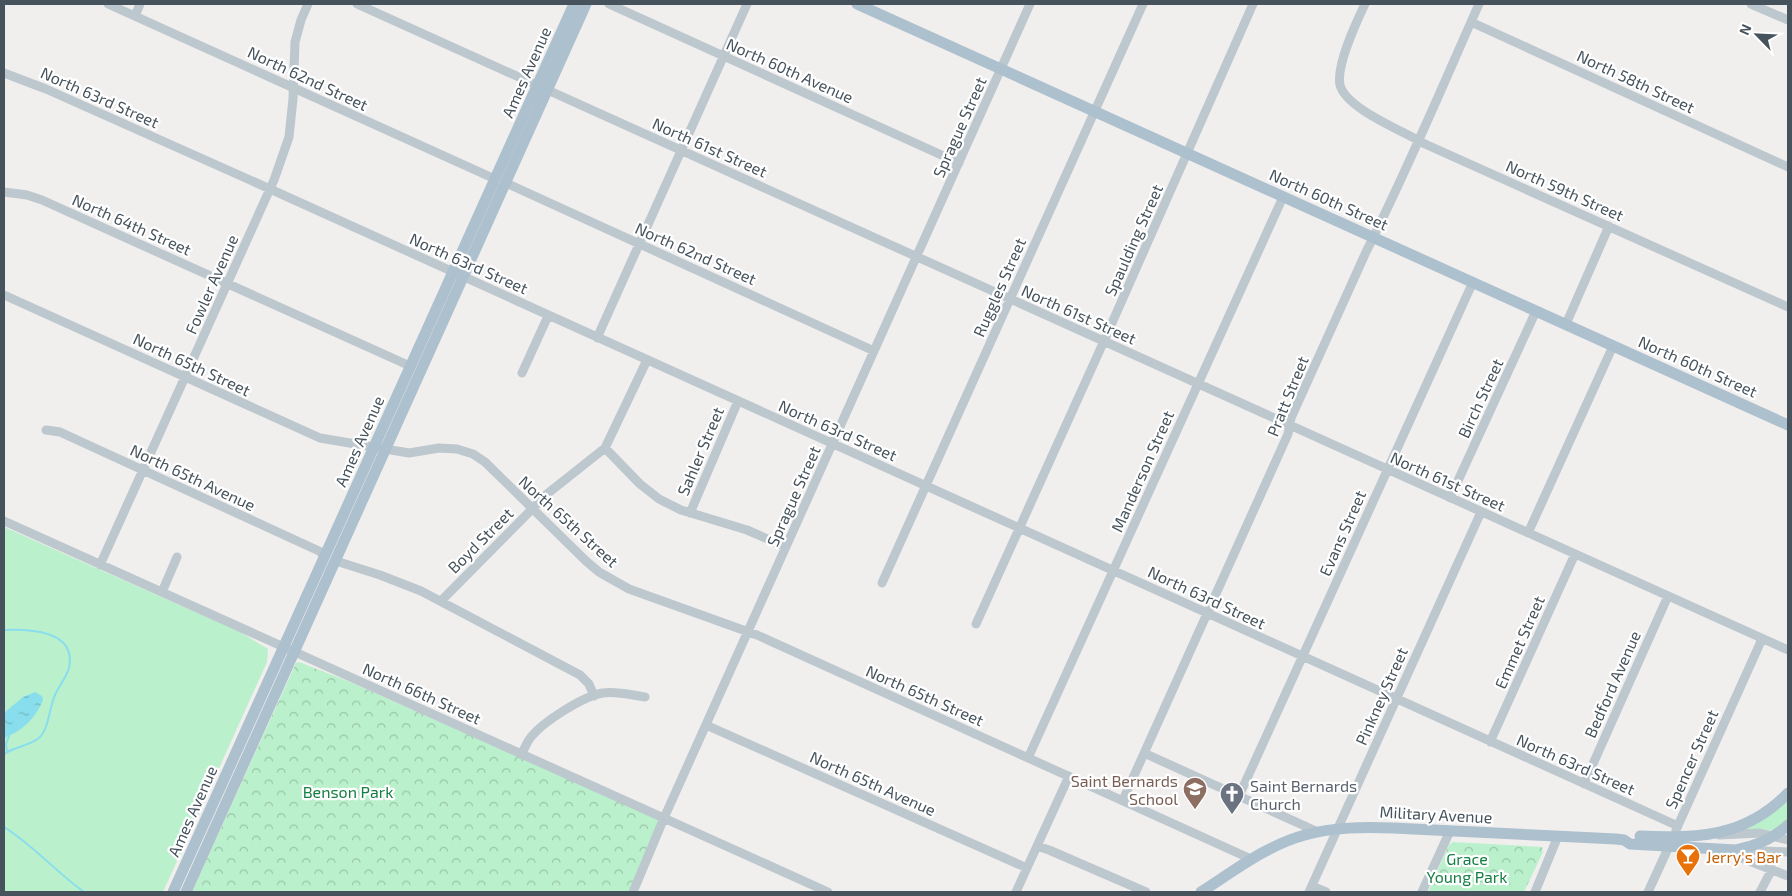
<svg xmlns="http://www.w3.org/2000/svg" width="1792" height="896" viewBox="0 0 1792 896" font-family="'Exo 2',sans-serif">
	<defs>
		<pattern id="park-crowns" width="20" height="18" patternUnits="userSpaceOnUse" patternTransform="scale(1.25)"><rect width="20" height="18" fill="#bbf0cc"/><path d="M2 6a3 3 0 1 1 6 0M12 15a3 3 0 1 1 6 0" fill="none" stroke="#9ac5a9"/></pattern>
		<pattern id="water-ripples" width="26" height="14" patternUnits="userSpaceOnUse" patternTransform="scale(1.25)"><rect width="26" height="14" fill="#88deed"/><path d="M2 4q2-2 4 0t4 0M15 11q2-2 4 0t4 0" fill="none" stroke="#71b7c3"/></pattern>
	</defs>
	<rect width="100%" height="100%" fill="#f1eeee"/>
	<path fill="#bbf0cc" d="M4,527l236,105 28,17 -1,13 -104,230h-159z
		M1788,799v20l-15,12 -12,-2 -19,1z"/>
	<path fill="url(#park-crowns)" d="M299,662l51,20 310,138 -32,72h-436l104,-229z
		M1453,842l89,5 1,5 -19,40h-96l21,-47z"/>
	<path fill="url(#water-ripples)" d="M35,692l7,4 1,4c-7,18 -21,31 -39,38v-25l19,-16z"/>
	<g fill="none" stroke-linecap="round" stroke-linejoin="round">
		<path stroke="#88deed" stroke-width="2" d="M4,630c25,-1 73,0 65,38 -3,10 -10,18 -14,27 -6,13 -6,34 -16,43 -10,8 -25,9 -35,16
			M7,752l-1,-8 3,-8
			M4,827c29,18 52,45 80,65"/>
		<path stroke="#bcc7ce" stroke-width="9" d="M108,4l387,175
			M357,4l1431,646
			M609,4l350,159
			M1365,4c-9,19 -29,61 -25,81 6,24 64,46 85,59l363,163
			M1751,4l37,16
			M135,16l5,-12
			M1471,22l317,145
			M4,73l42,16 204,91 1428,646
			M506,183l368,168
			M4,192l23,3 15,5 368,166
			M4,295l316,143 89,15 30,-5 18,1 16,5 12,8 101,99 13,11 30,17 128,46 494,224
			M1566,324l43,-98
			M597,338l150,-334
			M522,373l26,-57
			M46,430l14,2 259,119 6,5
			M605,448l35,36 19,15 22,11 66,20 39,17
			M1450,498l86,-187
			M690,513l48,-112
			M4,521l824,371
			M1528,533l85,-187
			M336,561l44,14 41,16 159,84 9,9 5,12
			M100,565l174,-385 15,-43 4,-38 2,-57 6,-22 7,-16
			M882,583l261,-579
			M162,592l15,-35
			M441,601l106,-107 58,-46 42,-88
			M976,624l128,-283 149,-337
			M706,725l321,143
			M1490,742l85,-188
			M1144,753l174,79
			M522,754c2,-5 5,-12 9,-17 12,-15 52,-41 72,-44 14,-2 28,2 42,4
			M1028,758l255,-561
			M1584,784l84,-188
			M1239,796l234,-514
			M1123,800l165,-366 3,-16 75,-166c41,-81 76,-165 113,-248
			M1676,830l86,-191
			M1719,835l41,-2 28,7
			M1037,846l12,4 97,42
			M1743,850l45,2
			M1726,852l62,24
			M1312,886l14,6
			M633,892l31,-74 366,-814
			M1016,892l53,-116
			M1309,892l172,-380
			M1422,892l28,-61
			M1535,892l23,-56
			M1648,892l23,-50
			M1760,892l12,-23"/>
		<path stroke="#adc0ce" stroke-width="11" d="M857,4l931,421
			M1640,836c57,3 106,1 148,-43
			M173,892l401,-888
			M186,892l400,-888
			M1201,892c33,-21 66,-47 104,-57 29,-8 58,-8 88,-7l223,11 8,1 6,4 106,6c19,-4 37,-11 52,-25"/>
	</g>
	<defs>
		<symbol id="school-pin" viewBox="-11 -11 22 30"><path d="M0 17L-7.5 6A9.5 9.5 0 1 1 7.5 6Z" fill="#8d6e63" stroke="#fff"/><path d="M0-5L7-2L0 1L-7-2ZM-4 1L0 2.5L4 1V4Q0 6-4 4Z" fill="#fff"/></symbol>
		<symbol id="church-pin" viewBox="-11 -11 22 30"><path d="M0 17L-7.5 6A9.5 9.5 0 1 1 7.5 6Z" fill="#6b7280" stroke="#fff"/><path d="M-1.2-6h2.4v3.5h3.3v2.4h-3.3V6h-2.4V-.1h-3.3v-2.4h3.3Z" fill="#fff"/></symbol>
		<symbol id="bar-pin" viewBox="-11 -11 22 30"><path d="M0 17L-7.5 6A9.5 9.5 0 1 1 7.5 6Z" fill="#e8710a" stroke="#fff"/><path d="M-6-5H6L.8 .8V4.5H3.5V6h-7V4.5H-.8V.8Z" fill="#fff"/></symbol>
	</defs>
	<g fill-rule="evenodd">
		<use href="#school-pin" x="1181" y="775" width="28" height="38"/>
		<use href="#church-pin" x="1218" y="780" width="28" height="38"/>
		<use href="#bar-pin" x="1674" y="842" width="28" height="38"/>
	</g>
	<g text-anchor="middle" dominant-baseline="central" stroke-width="4.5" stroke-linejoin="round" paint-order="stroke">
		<g font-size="16" fill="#46535c" stroke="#fff">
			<text transform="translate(790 70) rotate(24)">North 60th Avenue</text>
			<text transform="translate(526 72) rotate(-66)">Ames Avenue</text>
			<text transform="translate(308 78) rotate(25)">North 62nd Street</text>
			<text transform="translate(1636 81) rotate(25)">North 58th Street</text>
			<text transform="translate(100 97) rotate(24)">North 63rd Street</text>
			<text transform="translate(959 127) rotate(-66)">Sprague Street</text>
			<text transform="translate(710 147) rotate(24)">North 61st Street</text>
			<text transform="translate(1565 190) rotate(24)">North 59th Street</text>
			<text transform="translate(1329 199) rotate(24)">North 60th Street</text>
			<text transform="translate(132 224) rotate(24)">North 64th Street</text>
			<text transform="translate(1133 240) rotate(-66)">Spaulding Street</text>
			<text transform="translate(696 253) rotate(24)">North 62nd Street</text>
			<text transform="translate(469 263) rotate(24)">North 63rd Street</text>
			<text transform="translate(211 284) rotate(-66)">Fowler Avenue</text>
			<text transform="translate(999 287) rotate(-66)">Ruggles Street</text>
			<text transform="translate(1079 314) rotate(24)">North 61st Street</text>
			<text transform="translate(192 364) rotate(25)">North 65th Street</text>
			<text transform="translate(1698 366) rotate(24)">North 60th Street</text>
			<text transform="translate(1287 396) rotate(-68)">Pratt Street</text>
			<text transform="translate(1480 398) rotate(-65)">Birch Street</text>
			<text transform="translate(838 430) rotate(24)">North 63rd Street</text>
			<text transform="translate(359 441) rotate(-66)">Ames Avenue</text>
			<text transform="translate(700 451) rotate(-67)">Sahler Street</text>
			<text transform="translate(1142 471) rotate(-66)">Manderson Street</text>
			<text transform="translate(193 477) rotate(25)">North 65th Avenue</text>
			<text transform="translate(1448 481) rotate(24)">North 61st Street</text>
			<text transform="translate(793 496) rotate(-66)">Sprague Street</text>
			<text transform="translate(569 521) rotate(42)">North 65th Street</text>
			<text transform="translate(1342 533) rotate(-66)">Evans Street</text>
			<text transform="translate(480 540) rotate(-45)">Boyd Street</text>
			<text transform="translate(1207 597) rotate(25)">North 63rd Street</text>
			<text transform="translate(1519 642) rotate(-66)">Emmet Street</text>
			<text transform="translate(1612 684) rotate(-66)">Bedford Avenue</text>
			<text transform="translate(422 693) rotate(24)">North 66th Street</text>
			<text transform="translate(925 695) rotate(24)">North 65th Street</text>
			<text transform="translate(1381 696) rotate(-66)">Pinkney Street</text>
			<text transform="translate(1691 759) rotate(-66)">Spencer Street</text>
			<text transform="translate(1576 764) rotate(24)">North 63rd Street</text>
			<text transform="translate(873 783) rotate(24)">North 65th Avenue</text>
			<text transform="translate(192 811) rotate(-66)">Ames Avenue</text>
			<text transform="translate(1436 814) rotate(3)">Military Avenue</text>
		</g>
		<g font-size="16" fill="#785e54" stroke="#fff" text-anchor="end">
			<text x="1178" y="780">Saint Bernards<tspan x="1178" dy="18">School</tspan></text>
		</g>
		<g font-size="16" fill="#5b616d" stroke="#fff" text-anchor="start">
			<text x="1250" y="785">Saint Bernards<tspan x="1250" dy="18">Church</tspan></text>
		</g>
		<g font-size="16" fill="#157f43" stroke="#fff">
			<text x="348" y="791">Benson Park</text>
			<text x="1467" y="858">Grace<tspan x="1467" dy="18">Young Park</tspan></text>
		</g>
		<g font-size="16" fill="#c56008" stroke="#fff" text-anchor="start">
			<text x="1706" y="856">Jerry's Bar</text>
		</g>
	</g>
	<rect width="1792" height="896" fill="none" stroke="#46535c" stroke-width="10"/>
	<g transform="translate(1757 35) rotate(294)" stroke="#ffffff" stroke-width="4" paint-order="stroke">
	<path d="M0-4L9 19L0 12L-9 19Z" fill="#46535c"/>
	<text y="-8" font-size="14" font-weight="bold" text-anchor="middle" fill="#46535c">N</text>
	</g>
</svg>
